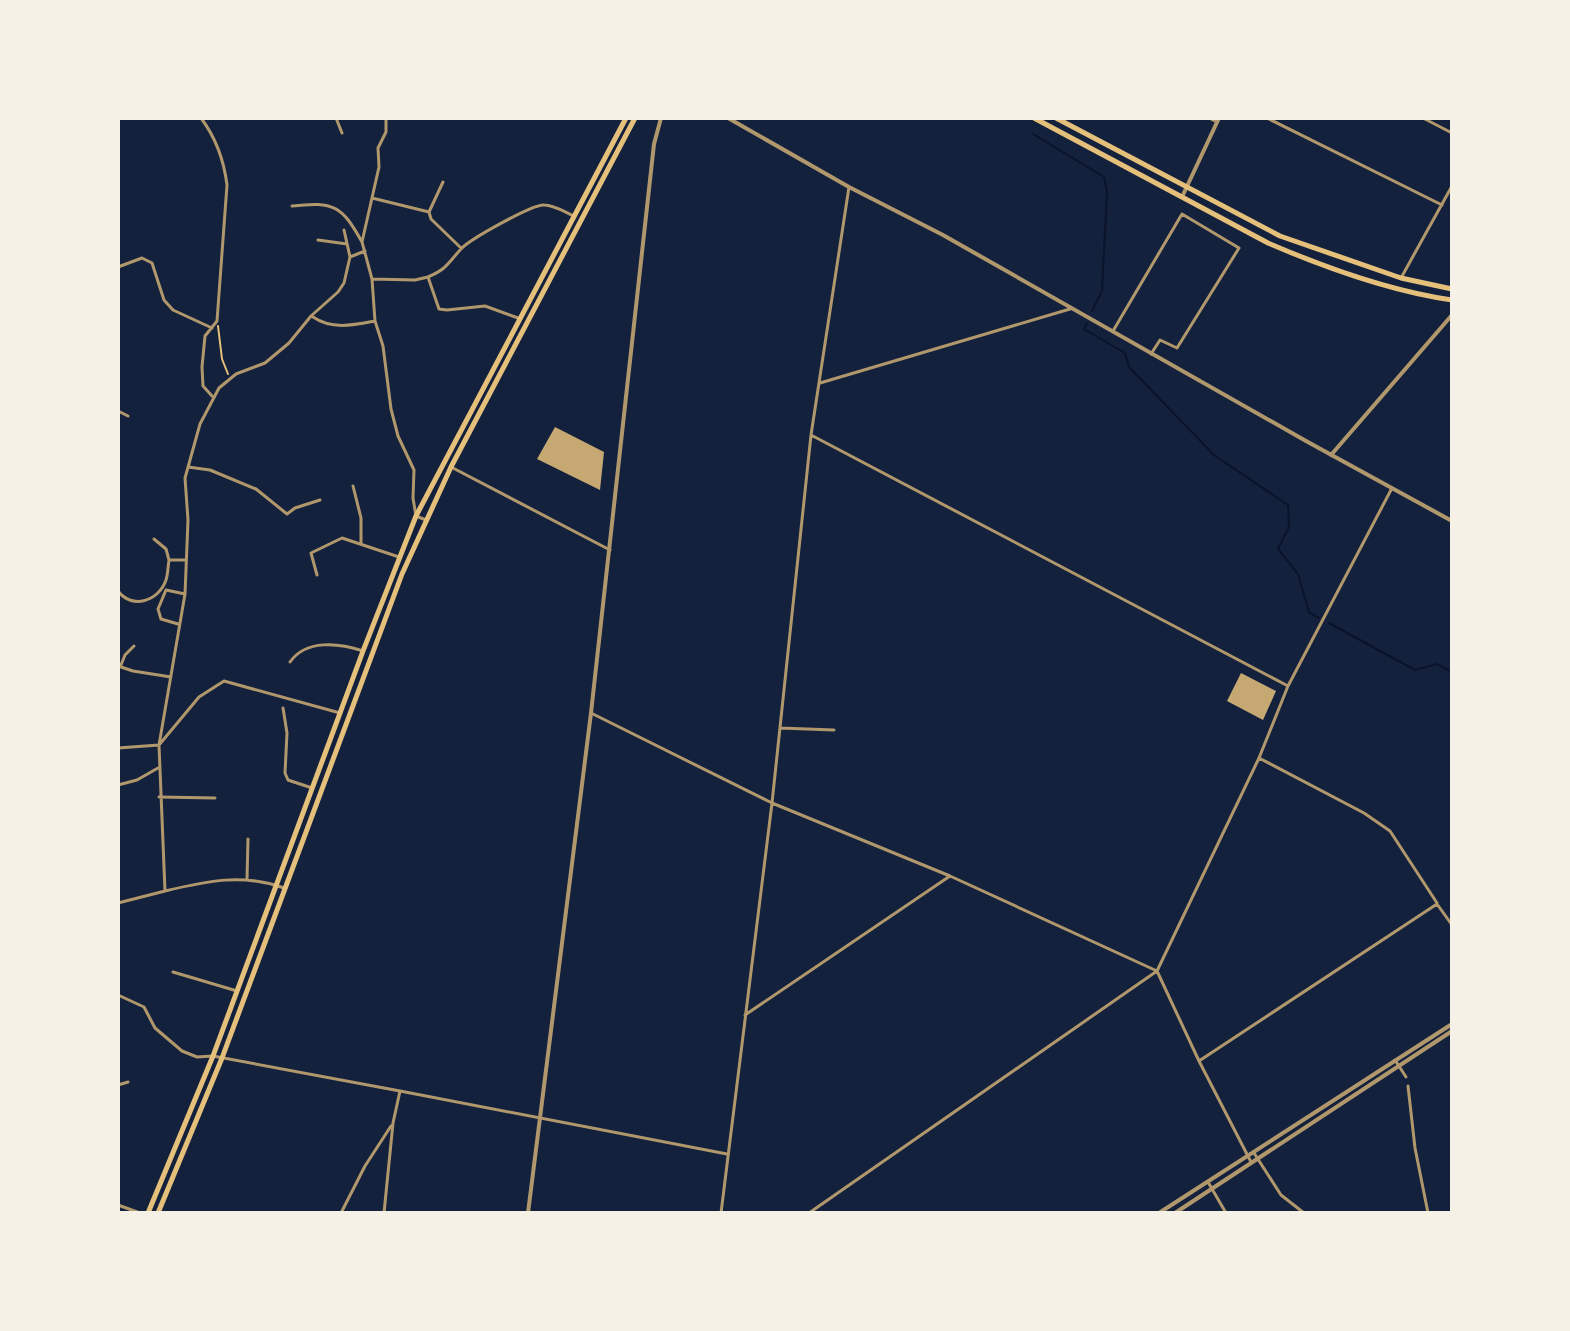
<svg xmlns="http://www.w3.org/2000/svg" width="1570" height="1331" viewBox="0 0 1570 1331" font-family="Montserrat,sans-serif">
	<rect width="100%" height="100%" fill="#14213d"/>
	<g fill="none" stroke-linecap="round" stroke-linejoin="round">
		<path stroke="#0b132b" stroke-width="2" d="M1033,134l71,43 3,15 -5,99 -10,20
			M1087,323l-3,6 41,24 4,14 85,88 74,50 1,22 -11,22 20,25 11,38 10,6
			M1329,623l86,47 22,-6 15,8"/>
	</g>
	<path fill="#c6a872" d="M555,427l49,25 -4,38 -63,-31z
		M1241,673l35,18 -13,29 -36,-19z"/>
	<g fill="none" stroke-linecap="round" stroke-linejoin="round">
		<path stroke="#e5c07b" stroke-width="2" d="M218,326l4,33 6,15"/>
		<path stroke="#b1986c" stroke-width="3" d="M201,118c15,20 23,43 26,67l-10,136 -12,15 -3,31 1,19 9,10
			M336,118l6,15
			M386,118v14l-8,16 1,19 -17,75 10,37 3,42 8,25 8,63 7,27 16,34 -1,28 3,18 10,4
			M1209,118l8,4
			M1267,118l175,87
			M1423,118l29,15
			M443,182l-14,30 2,7 30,29
			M372,198l57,14
			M292,206c42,-5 50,0 70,36
			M344,230l6,27
			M318,240l29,4
			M118,267l24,-9 10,5 12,37 9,10 39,18
			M1401,278l51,-92
			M372,279l43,1 13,-3
			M313,317c19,13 41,8 62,4
			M518,318l-33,-12 -38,4 -8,-1 -11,-32c19,-8 20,-14 33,-28 9,-10 72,-45 83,-44 10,0 21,7 30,11
			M1113,331l69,-117 57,34 -62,100 -17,-8 -9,14
			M820,383l250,-74
			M118,411l10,5
			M811,435l477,251 104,-198
			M188,467l22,3 46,19 31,25 8,-6 25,-8
			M451,467l159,83
			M353,486l8,32v25
			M154,539l12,10 3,11
			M317,575l-6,-22 31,-15 57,19
			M118,591c14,19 41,10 48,-11 2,-6 2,-14 3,-20h17
			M178,624l-17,-5 -3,-10 8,-19 19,4
			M290,662c16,-23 49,-19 73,-11
			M121,665l4,-10 9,-9
			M118,666l15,5 38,6
			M283,708l4,25 -2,40 3,7 24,8
			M591,713l181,90 178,73 207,95 42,90 52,101
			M780,728l54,2
			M118,748l41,-3 40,-48 25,-16 116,32
			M1259,758l105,55 26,18 47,72
			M118,785l19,-5 21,-12
			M159,797l56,1
			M247,879l1,-40
			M284,888c-42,-15 -77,-7 -119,3l-6,-146 26,-151 3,-74 -3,-42 15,-54 19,-36 17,-14 29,-11 24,-20 22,-27 27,-24 6,-9 6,-26 15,-6
			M118,903l47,-12
			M173,972l64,19
			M118,995l26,12 11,21 27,23 15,6 16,-1 187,35
			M745,1015l205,-139
			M1395,1060l11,17
			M1199,1061l238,-157 15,21
			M118,1085l10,-3
			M1408,1086l7,62 13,65
			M1254,1153l27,42 23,18
			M1208,1182l18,31
			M118,1205l22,8
			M341,1213l24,-47 26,-40
			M384,1213l9,-90 7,-32 327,63
			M721,1213l51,-410 39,-368 38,-248
			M809,1213l348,-242 102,-213 29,-72"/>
		<path stroke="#b1986c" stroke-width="4" d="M728,118l121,69 94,48 363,206 146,80
			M1182,197l37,-79
			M1331,455l121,-140
			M528,1213l63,-500 63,-569 7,-26
			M1159,1213l293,-189
			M1175,1213l277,-182"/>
		<path stroke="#e5c07b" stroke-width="5" d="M1034,118l234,125c58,25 121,48 184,57
			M1056,118l224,118 121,42 51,11"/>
		<path stroke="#e5c07b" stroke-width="5" d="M148,1213l65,-157 150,-405 53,-135 210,-398
			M158,1213l64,-155 180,-484 49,-107 184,-349"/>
	</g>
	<rect width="1570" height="1331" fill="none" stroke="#f6f1e7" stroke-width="240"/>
</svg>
